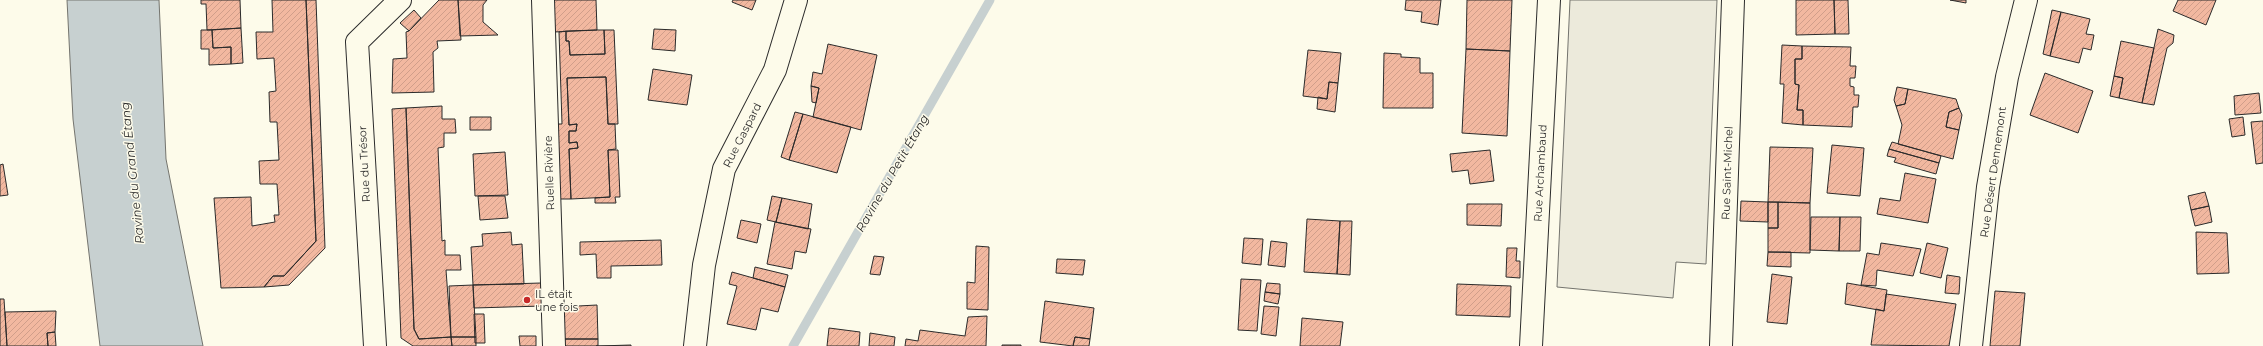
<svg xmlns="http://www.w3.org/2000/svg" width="2263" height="346" viewBox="0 0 2263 346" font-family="Montserrat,sans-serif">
	<defs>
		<pattern id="building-hatch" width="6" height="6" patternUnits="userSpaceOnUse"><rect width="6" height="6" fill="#f2b8a0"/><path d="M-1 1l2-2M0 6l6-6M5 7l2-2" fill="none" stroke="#d09e8a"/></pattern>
	</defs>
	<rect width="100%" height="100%" fill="#fdfbea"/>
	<path fill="#eceadb" stroke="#74746e" d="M1570,0h147l-11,264 -30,-2 -3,36 -116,-11z"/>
	<path fill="#c7d0d0" stroke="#74746e" d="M67,0h92l7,159 37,187h-103l-27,-227z"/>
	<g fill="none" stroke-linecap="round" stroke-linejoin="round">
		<path stroke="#c7d0d0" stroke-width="9" d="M793,346l197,-346"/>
	</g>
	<path fill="url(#building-hatch)" stroke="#2b2b2b" d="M201,0h39l1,28 -34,2 -1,-26h-5z
		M272,0h34l10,241 -32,35h-11l-9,11 -43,1 -7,-90 37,-1 1,29 23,-4 -1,-7h5l-2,-31h-17l-1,-23 20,-1 -2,-38h-7l-1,-30 7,-1 -2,-33 -17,1 -1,-27h17z
		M306,0h10l9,248 -36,37 -25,2 9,-11h11l32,-35z
		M458,0l3,40 -24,1 1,7 -5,4 1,40 -42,1 1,-34 14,-1 -1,-26 3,-1 30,-31z
		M458,0h29l-4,5v17l15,13 -38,1z
		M553,0h43l1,30 -43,2z
		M733,0h23l-4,10 -20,-8z
		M1406,0h35l-3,25 -17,-3 1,-10 -17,-2z
		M1467,0h45l-2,51 -44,-2z
		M1796,0h38l1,34 -39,1z
		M1834,0h14l1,34h-14z
		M1950,0h16v3z
		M2178,0h38l-10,25 -33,-14z
		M414,10l7,8 -12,13 -9,-8z
		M2052,10l9,2 -11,44 -7,-2z
		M2061,12l29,7 -4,15 8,1 -3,15 -8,-2 -4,15 -29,-7z
		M241,28l2,35 -12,1v-17l-18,1 -1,-18z
		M654,29l22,1 -1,21 -23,-2z
		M2158,29l16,6 -1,8 -6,5 -13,57 -12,-2z
		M201,30h11l1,18 18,-1v17l-22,1v-16h-8z
		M597,30h7l1,24 -35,1 -1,-14h-3v-10z
		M604,30h10l4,94h-10l-2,-47 -39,1 2,47 8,-1 -1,7h-7v12l8,-1 1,6 -9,1 2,50h-13l-2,-75h6l-3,-92 7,-1v10h3l1,14 35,-1z
		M2121,41l33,7 -12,55 -23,-5 4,-20 -9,-2z
		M828,44l49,11 -16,75 -48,-13 6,-29 -8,-2 2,-14 9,2z
		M1782,45l20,1v13h-7v25l4,1 -2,25h6v15l-21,-2 2,-39h-4z
		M1802,46l49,1 -1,19h6l-1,12h-5v8l4,1v8h5l-1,12h-5l-1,20 -49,-2v-15h-6l2,-25 -4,-1v-25h7z
		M1466,49l44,2 -3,85 -45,-3z
		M1308,50l33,3 -3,30 -9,-1 -2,17 -24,-3z
		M1384,53l17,1v3l19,1v15h13v35h-50z
		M653,69l39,6 -5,30 -39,-5z
		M2045,73l48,18 -15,42 -48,-18z
		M2114,76l9,2 -4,20 -9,-2z
		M606,77l2,47h7l1,25 -8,1 2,47 -39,2 -2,-50 9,-1 -1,-6 -8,1v-12h7l1,-7 -8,1 -2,-47z
		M1329,82l9,1 -3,29 -18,-3 1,-12 9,2z
		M811,86l8,2 -3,15 -4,-1z
		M1897,87l11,2 -3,15 -9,2 -2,-6z
		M1908,89l48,10 3,9 -10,4 -3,15 13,3 -6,29 -55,-15 4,-19 -6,-19 9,-2z
		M2259,93l2,20 -26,2 -1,-19z
		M442,106v13h13l1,14h-12v14l-6,1 4,93 3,-1v15h15l1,15h-15l5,67 -32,2 -5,-10 -8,-221z
		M406,108l8,221 5,10 32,-2 1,9h-39l-12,-8 -9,-229z
		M1959,108l3,7 -3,15 -13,-3 3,-15z
		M795,112l8,2 -14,46 -8,-3z
		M803,114l48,13 -14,46 -48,-13z
		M470,117h21v13h-21z
		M2243,117l2,18 -13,2 -3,-18z
		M2263,121v42l-7,1 -5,-42z
		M1892,142l49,14 -2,7 -50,-14z
		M1832,145l32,3 -4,48 -33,-3z
		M1770,147l43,1 -3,55 -42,-1z
		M1889,149l50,14 -3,11 -42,-12 2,-4 -9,-2z
		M608,150h10l2,47h-5l1,6h-21v-5l15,-1z
		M1490,150l4,31 -24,3 -2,-14 -16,2 -2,-18z
		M505,152l3,43 -33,1 -2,-42z
		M3,164l5,31 -8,1v-31z
		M1905,173l31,6 -8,44 -51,-9 3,-16 20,3z
		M2205,192l4,14 -18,4 -3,-14z
		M478,196h27l3,22 -28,2z
		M772,196l10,2 -6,24 -9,-2z
		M782,198l30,6 -4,25 -32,-7z
		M1741,201l27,1v20l-28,-1z
		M1768,202h10v26h-10z
		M1778,202l32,1v50l-42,-1v-24h10z
		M1467,204h35l-1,22 -34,-1z
		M2209,206l3,16 -17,4 -4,-16z
		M1811,217h29l-1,34 -29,-1z
		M1840,217h21l-1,34h-21z
		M1307,219l33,2 -3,53 -33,-2z
		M741,220l20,4 -4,19 -20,-5z
		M1340,221h12l-2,54 -13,-1z
		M775,222l36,7 -5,24 -11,-2 -3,18 -25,-5z
		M511,232l1,13 10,-1 2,40 -51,1 -2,-38 12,-1 -1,-12z
		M2196,232l31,1 2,40 -32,1z
		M1244,238l19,1 -2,26 -19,-2z
		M661,240l1,25 -51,1v12h-14l-1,-24 -16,1v-13z
		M1271,241l16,2 -2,24 -17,-2z
		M1881,243l40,6 -8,27 -36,-6 -1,16 -15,-1 6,-32 12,2z
		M1927,243l21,5 -7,30 -21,-5z
		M976,246l13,1 -1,63 -21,-1v-27l8,1z
		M1507,248h10l-1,13h4v17l-14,-1z
		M1768,252h23v15l-24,-1z
		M874,256l10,1 -4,18 -10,-1z
		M1057,259l28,1 -2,15 -27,-2z
		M755,267l33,8 -3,12 -32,-9z
		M732,272l53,15 -7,25 -17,-4 -5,22 -29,-6 10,-38 -8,-2z
		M1772,274l20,3 -5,47 -20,-2z
		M1947,275l13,2 -1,17 -14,-1z
		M1241,279l20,1 -4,51 -19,-1z
		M541,283l2,23 -69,2 -1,-23z
		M1267,283l13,1v10l-15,-2z
		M1847,283l40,7 -3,21 -39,-7z
		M1457,284l54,2 -1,31 -54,-2z
		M473,285l3,52h-25l-2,-51z
		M1995,291l30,2 -5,53h-30z
		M1265,292l15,2 -2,10 -14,-3z
		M1886,294l70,10 -7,42 -78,-1 5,-36 8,2z
		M0,299h4l3,47h-7z
		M1045,301l49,7 -4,31 -15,-2 -2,9 -33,-4z
		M597,305l1,34h-38l-1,-32z
		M1264,306l15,1 -3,29 -15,-2z
		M56,311l-1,21 -8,1 1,13h-41l-2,-34z
		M474,314h10l1,29h-10z
		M987,316l-1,30h-81l1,-7 12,2 2,-11 45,6 3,-19z
		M1302,318l41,4 -3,24h-40z
		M829,328l31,4 -1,14h-32z
		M55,332l1,14h-8l-1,-13z
		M870,333l25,4 -1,9h-25z
		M519,336h17v10h-16z
		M451,337h25v9h-24z
		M1075,337l15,2 -1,7h-16z
		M560,339h38v7h-37z
		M631,345v1h-35h2z
		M1002,345h19v1h-19z"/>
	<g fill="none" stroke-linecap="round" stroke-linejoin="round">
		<defs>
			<path id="street" d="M543,0l11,346
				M375,346l-18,-304 43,-42
				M695,346l9,-81 20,-96 51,-99 21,-70
				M1531,346l18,-346
				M1721,346l12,-346
				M1971,346l17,-159 19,-110 19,-77"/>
		</defs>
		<use href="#street" stroke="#2b2b2b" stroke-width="24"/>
		<use href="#street" stroke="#fdfbea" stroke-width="22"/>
	</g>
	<circle fill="#c62828" stroke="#fdfbea" stroke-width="1.5" cx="527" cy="300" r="4"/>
	<g text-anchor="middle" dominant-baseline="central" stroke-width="3" stroke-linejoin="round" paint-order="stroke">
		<g font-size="11" fill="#2b2b2b" stroke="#fdfbea">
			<text transform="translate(742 135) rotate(-63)">Rue Gaspard</text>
			<text transform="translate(364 164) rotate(-93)">Rue du Trésor</text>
			<text transform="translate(1993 172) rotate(-82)">Rue Désert Dennemont</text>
			<text transform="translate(549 173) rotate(-92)">Ruelle Rivière</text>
			<text transform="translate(1540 173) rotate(-87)">Rue Archambaud</text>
			<text transform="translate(1727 173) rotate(-88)">Rue Saint-Michel</text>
		</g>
		<g font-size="11" fill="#2b2b2b" stroke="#fdfbea" text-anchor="start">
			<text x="535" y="294">IL était<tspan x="535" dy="13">une fois</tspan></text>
		</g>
		<g font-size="12" font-style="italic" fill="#2b2b2b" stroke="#fdfbea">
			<text transform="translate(132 173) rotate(-96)">Ravine du Grand Étang</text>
			<text transform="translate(892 173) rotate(-60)">Ravine du Petit Étang</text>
		</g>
	</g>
</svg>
